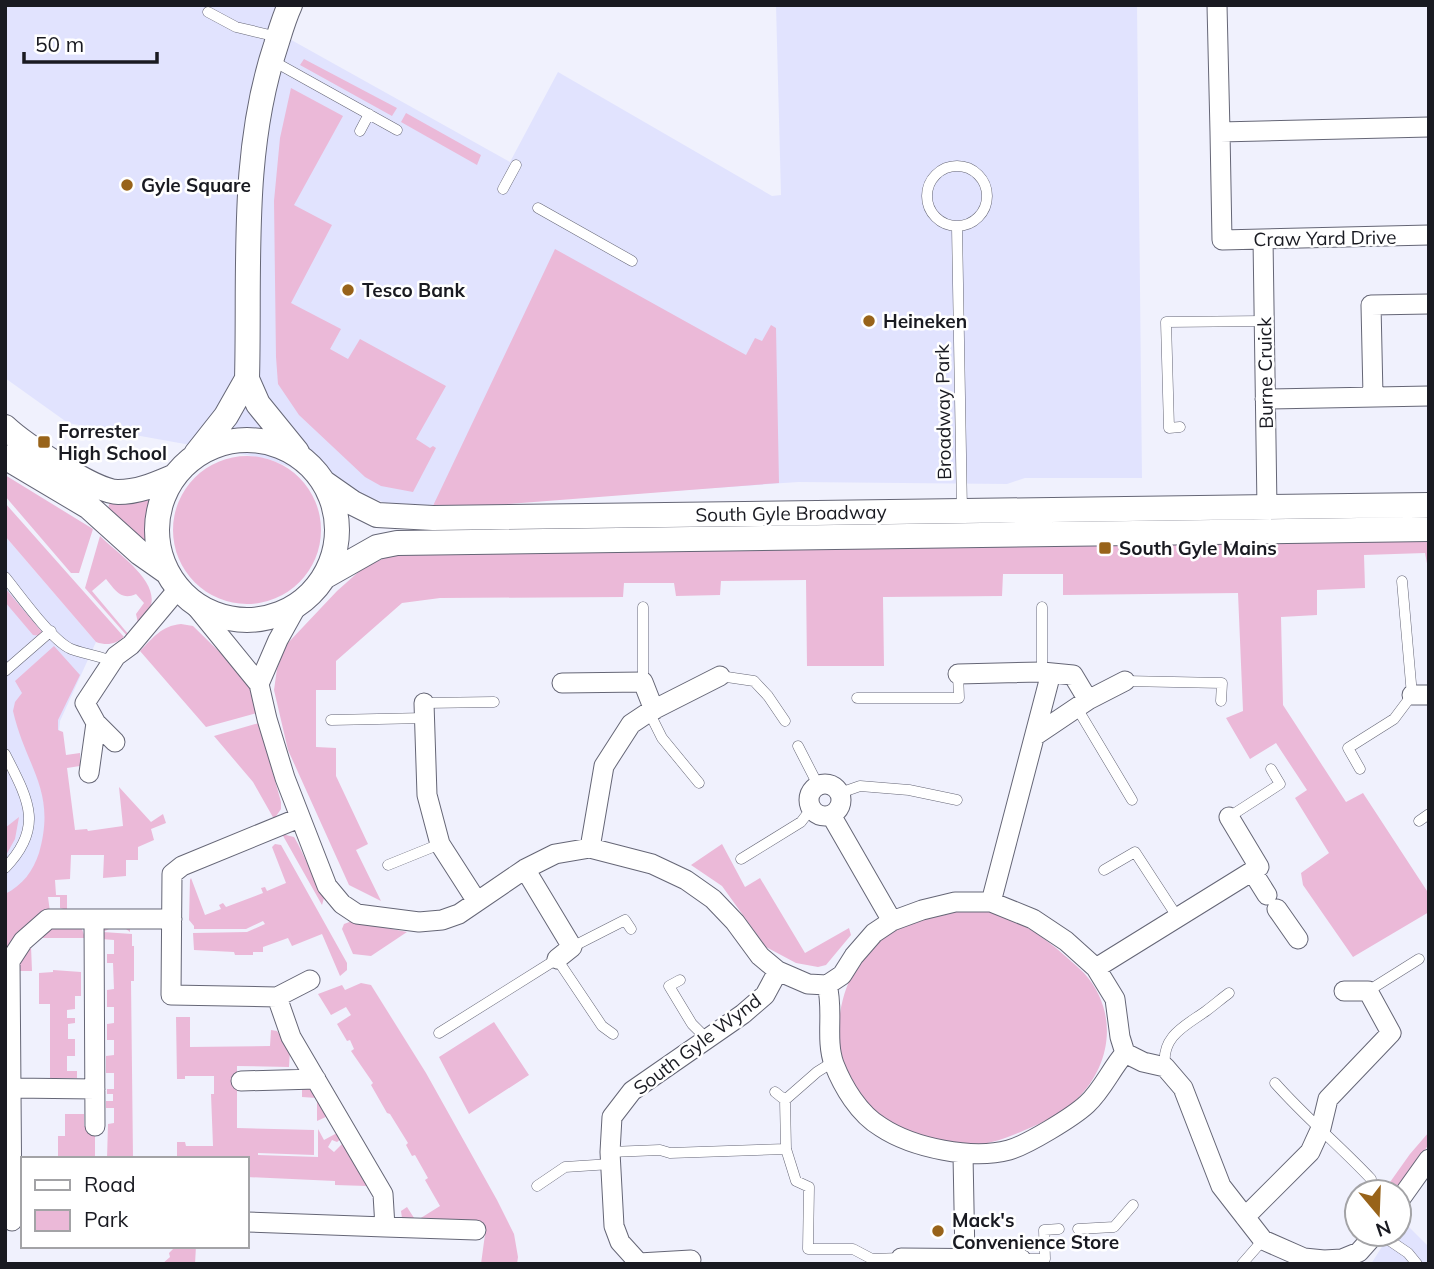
<svg xmlns="http://www.w3.org/2000/svg" width="1434" height="1269" viewBox="0 0 1434 1269" font-family="Mulish,sans-serif">
	<rect width="100%" height="100%" fill="#f0f1fd"/>
	<path fill="#e1e3fe" d="M5,5h294l-13,32 224,125 48,-90 214,124 9,-1 -5,-190h361l5,473h-117l-18,6 -209,-2 -394,28 -136,-51 -200,-36 -63,-45z
		M5,536l91,106 -36,79 -2,20 6,75 -59,119z
		M1400,1218l29,29v17h-58l19,-30h9z"/>
	<path fill="#ebb9d8" d="M304,59l93,49 -5,8 -92,-51z
		M291,88l52,28 -49,89 38,20 -41,78 50,26 -11,20 18,10 12,-20 86,47 -30,53 14,9 3,-2 3,2 -23,44 -32,-6 -16,-9 -66,-62 -21,-31 -2,-27 -2,-156 6,-63z
		M406,113l75,42 -4,10 -76,-43z
		M555,249l191,106 9,-17 7,3 9,-16 5,3 3,155 -348,27z
		M173 530a74 74 0 1 1 148 0a74 74 0 1 1-148 0Z
		M5,475l88,54 -14,44h-8l-66,-77z
		M148,500l4,3 -3,27 1,21 -44,-37 4,-12 19,1z
		M5,503l119,134c-9,7 -16,9 -28,5l-91,-106z
		M100,536c23,23 77,56 38,87l-2,-9 8,-11 -8,-9c-15,7 -21,-4 -30,-15l-14,12 37,44 -1,2 -43,-49z
		M1429,540v34l-4,-21 -61,2 1,33 -48,2v25l-36,2 2,88 63,97 17,-9 66,101v18l-76,45 -50,-72 -2,-12 28,-20 -34,-55 12,-8 -31,-47 -26,16 -24,-41 17,-7 -5,-118 -175,2v-21h-60l-1,22 -119,1 1,69h-77l-1,-86 -85,1 -1,14 -44,1 -2,-13h-50l-1,14 -183,1 -38,5 -66,58v29h-20v57l20,1v28l32,68 -12,6 25,51 -32,-16 -61,-135 -14,-60 3,-21 9,-24 51,-54 27,-24 30,-13z
		M5,588l37,44 -2,4 -7,-1 -28,-33z
		M181,624l12,2 50,49 11,22 3,16 -51,14 -66,-76c13,-13 21,-25 41,-27z
		M54,646l26,29 -22,45v10l5,2 3,23 14,-2v13l-13,2 8,62 12,-1 1,2 35,-5 -4,-39 32,35 12,-8 3,9 -15,6 3,11 -16,7v13h-12v16l-23,2 1,-23h-33l-1,24 -15,1 1,15h11v15l-7,-2v-11h-12l2,15 -45,42v-60c18,-9 28,-23 34,-41 18,-63 -13,-85 -26,-142l2,-9 7,-9 -7,-12z
		M259,723l22,79v7l-7,10 -21,-37 -39,-46z
		M19,817l-4,22 -10,18v-29z
		M282,834l12,3 4,7 26,54 -2,7z
		M275,844l6,1 66,118v7l-7,6 -18,-42 -30,12 -4,-8 -25,9v5h-10v3h-18l-1,-3 -40,-2 -1,-17 54,-1 18,-8 -2,-3 -17,8h-52v-3l-5,-6 1,-40 1,-2 14,37 16,-6 -2,-4 4,-2 3,4 37,-14 -2,-5 4,-1 2,4 19,-8 -14,-36z
		M722,844l23,43 15,-9 45,75 44,-25 2,7 -25,30 -8,2 -22,-4 -30,-16 -44,-61 -31,-21z
		M949,911c12,0 25,-2 37,0 26,5 50,21 70,37 9,8 19,16 28,25 35,39 28,92 -8,127 -13,13 -34,23 -51,30 -18,8 -40,16 -61,16 -35,-1 -85,-24 -106,-53 -35,-47 -20,-124 27,-157 20,-13 41,-19 64,-25z
		M352,921l55,11 -36,24 -18,-2 -11,-25 2,-5z
		M81,926l4,12h-45l12,-10z
		M107,926h23v6l-4,-3h-17l-6,3 29,2v12h2v35h-3l2,178h-26l1,-35 6,-1v-15h-8v-7h7v-7h-6v-5h7v-16h-8v-17l8,-1v-15h-7v-16l7,-1v-16h-7v-17l7,-1 -1,-26h-6v-9h7v-14l-13,-1v-6z
		M31,946l1,25h-12v-12z
		M53,970l28,2v24h-6v13l-8,1v8h8v5l-7,1v15h7v17h-8v15h10v7h-27v-74h-11v-31l14,-1z
		M361,983l10,2 55,88 71,127 17,34 4,23 -1,7h-36l5,-37 -83,-2 -2,-14 6,-4 9,14 24,-15 -15,-26 3,-2 -13,-23 -3,1 -6,-11 2,-2 -18,-29 -3,-1 -16,-28 2,-2 -22,-32 3,-2 -4,-9 -3,1 -10,-17 14,-9 -5,-8 -15,8 -13,-21 24,-9 3,5z
		M176,1017h14v30l80,-1 1,-16 6,1 13,19 -1,17 -52,-1v62l77,2v25l-56,-2v2l60,2v-28l6,11 13,-7 4,6 -4,3 -5,-2 -4,7 6,5 9,-9 24,43 -32,-1v-4l-88,-4v-18h-70v-17h8l1,4h27l-2,-52h3v-18h-29v3h-8z
		M494,1022l35,53 -60,39 -30,-57z
		M302,1085h9l17,31 -11,5v-23l-15,-1z
		M65,1114h19v12h11v33h-37v-23h7z
		M1429,1132v12l-34,48h-12l27,-38z
		M176,1246h20l-1,18h-33l8,-7 -1,-4z"/>
	<g fill="none" stroke-linecap="round" stroke-linejoin="round">
		<defs>
			<path id="service" d="M208,12l28,15 42,10
				M273,61l124,69
				M360,131l9,-17
				M927 196a30 30 0 1 1 60 0a30 30 0 1 1-60 0Z
				M503,189l13,-24
				M538,208l94,53
				M957,227l5,284
				M1180,427l-11,1 -3,-106 98,-1
				M5,577c14,17 45,61 64,71 7,4 26,7 37,11l7,-2
				M1042,607v65
				M5,671l46,-40
				M720,676l34,5 14,15 17,25
				M1125,681l97,2 -1,18
				M643,682v-75
				M857,698h102l-1,-24
				M424,703l70,-1
				M1077,708l55,92
				M649,712l13,26 37,45
				M331,720l94,-2
				M798,746l20,39
				M5,754c23,45 40,73 0,114
				M1360,769l-12,-21 46,-29 18,-24 -10,-114
				M840,793l20,-7 49,4 48,10
				M1229,817l51,-33 -9,-15
				M1419,821l10,-7
				M741,859l60,-37 10,-13
				M388,865l52,-21
				M1104,870l31,-18 43,66
				M572,947l53,-27 6,9
				M680,980l-11,6 23,38 15,15
				M1368,991l51,-32
				M439,1033l118,-74 45,67 11,8
				M1165,1067c-4,-31 20,-41 41,-56 8,-6 15,-12 23,-18
				M1275,1083c30,34 65,63 96,96
				M775,1092l10,8 32,-28 16,-10
				M785,1100l1,49
				M610,1152l50,-2 10,3 116,-4 10,32 13,6 -1,62h45l19,10 29,-1
				M537,1186l28,-19 46,-3
				M1078,1229l36,-2 19,-22
				M1380,1234l28,19 9,11
				M1021,1259h24l-1,-29 15,-1
				M1242,1264l21,-24"/>
			<path id="minor" d="M1217,5l3,127
				M1429,127l-209,5 2,108 207,-5
				M1263,239l4,269
				M1373,396l-2,-91 58,-1
				M1265,399l164,-3
				M193,603l66,81 8,35 18,59 42,108 15,18 15,10 62,8 23,-2 17,-6 66,-45 30,-15 35,-6 62,16 34,16 27,19 22,23 25,34 18,15 30,13 19,1 15,-10 12,-19 20,-23 18,-12 30,-11 33,-8h36l42,17 33,22 30,27 19,31 5,38 5,16 18,9 22,5 18,21 38,98 42,54 41,18 20,2 18,-1 17,-7 16,-18
				M958,674l84,-2 31,3 15,25 37,-19
				M562,683l81,-1 11,28
				M259,684l19,-44 20,-36
				M1412,695h17
				M424,703l3,92 13,49 36,56
				M96,723l19,19
				M1036,735l52,-35
				M89,773l7,-50 -11,-20 31,-47 15,-11 47,-56
				M809 800a16 16 0 1 1 32 0a16 16 0 1 1-32 0Z
				M831,815l61,106
				M590,848l14,-82 27,-42 18,-12 71,-36
				M525,869l47,78 -15,12
				M1252,871l15,24
				M991,902l60,-229
				M1277,909l21,30
				M94,920l1,206
				M1096,968l163,-101 -30,-50
				M827,985c7,25 -2,54 7,79 9,23 25,50 47,63 32,21 91,33 128,23 18,-5 64,-33 78,-46 16,-15 24,-35 38,-51
				M277,997l33,-17
				M241,1081l75,-2
				M13,1088l82,1
				M963,1155l2,104
				M1399,1201l30,-42
				M1245,1217l65,-65 11,-24 7,-29 63,-66 -23,-42h-24
				M12,1221l-2,-260 13,-20 25,-22h124
				M247,1222l138,5 -2,-33 -92,-157 -14,-40 -106,-2 1,-121 10,-8 117,-48
				M385,1227l91,3
				M901,1258l120,1
				M691,1260l-52,3 -19,-21 -6,-16 -4,-74 2,-35 20,-26 111,-77 22,-19 13,-24"/>
			<path id="tertiary" d="M290,5c-6,13 -10,27 -14,40 -36,108 -26,223 -29,334l11,25 39,48
				M5,427c18,17 90,65 113,65 21,0 38,-8 57,-16
				M157 530a90 90 0 1 1 180 0a90 90 0 1 1-180 0Z
				M196,454l30,-38 21,-37
				M5,457l84,50 51,46 27,19
				M323,482l30,21 24,12 56,3 996,-13
				M324,577l53,-30 20,-4 1032,-14"/>
		</defs>
		<use href="#service" stroke="#656676" stroke-width="11"/>
		<use href="#minor" stroke="#656676" stroke-width="21"/>
		<use href="#tertiary" stroke="#656676" stroke-width="26"/>
		<use href="#service" stroke="#fff" stroke-width="10"/>
		<use href="#minor" stroke="#fff" stroke-width="19"/>
		<use href="#tertiary" stroke="#fff" stroke-width="24"/>
	</g>
	<g fill="#98631a" stroke="#fff" stroke-width="2.5">
		<circle cx="127" cy="185" r="7"/>
		<circle cx="348" cy="290" r="7"/>
		<circle cx="869" cy="321" r="7"/>
		<rect x="37" y="435" width="14" height="14" rx="3.5"/>
		<rect x="1098" y="541" width="14" height="14" rx="3.5"/>
		<circle cx="938" cy="1231" r="7"/>
	</g>
	<g text-anchor="middle" dominant-baseline="central" stroke-width="5" stroke-linejoin="round" paint-order="stroke">
		<g font-size="19" font-weight="bold" fill="#191a21" stroke="#fff" text-anchor="start">
			<text x="141" y="185">Gyle Square</text>
			<text x="362" y="290">Tesco Bank</text>
			<text x="883" y="321">Heineken</text>
			<text x="58" y="431">Forrester<tspan x="58" dy="22">High School</tspan></text>
			<text x="1119" y="548">South Gyle Mains</text>
			<text x="952" y="1220">Mack's<tspan x="952" dy="22">Convenience Store</tspan></text>
		</g>
		<g font-size="19" fill="#191a21" stroke="#fff">
			<text transform="translate(1325 238) rotate(-1)">Craw Yard Drive</text>
			<text transform="translate(1265 373) rotate(-91)">Burne Cruick</text>
			<text transform="translate(943 412) rotate(-91)">Broadway Park</text>
			<text transform="translate(791 513) rotate(-1)">South Gyle Broadway</text>
			<text transform="translate(697 1044) rotate(-37)">South Gyle Wynd</text>
		</g>
	</g>
	<rect width="1434" height="1269" fill="none" stroke="#191a21" stroke-width="14"/>
	<rect x="21" y="1157" width="228" height="91" fill="#ffffff" stroke="#a3a3a6" stroke-width="2"/>
	<rect x="35" y="1180" width="35" height="10" fill="#ffffff" stroke="#a3a3a6" stroke-width="2"/>
	<text x="84" y="1192" font-size="21" fill="#191a21">Road</text>
	<rect x="35" y="1210" width="35" height="21" fill="#ebb9d8" stroke="#a3a3a6" stroke-width="2"/>
	<text x="84" y="1227" font-size="21" fill="#191a21">Park</text>
	<g transform="translate(1378 1213) rotate(161)"><circle r="33" fill="#ffffff" stroke="#a3a3a6" stroke-width="2"/>
	<path d="M0-5L12 26L0 18L-12 26Z" fill="#98631a"/>
	<text y="-10" font-size="19" font-weight="bold" text-anchor="middle" fill="#191a21">N</text>
	</g>
	<path d="M24 52v10h133v-10" fill="none" stroke="#191a21" stroke-width="3.5"/>
	<text x="35" y="52" font-size="21" fill="#191a21" stroke="#ffffff" stroke-width="5" paint-order="stroke">50 m</text>
</svg>
